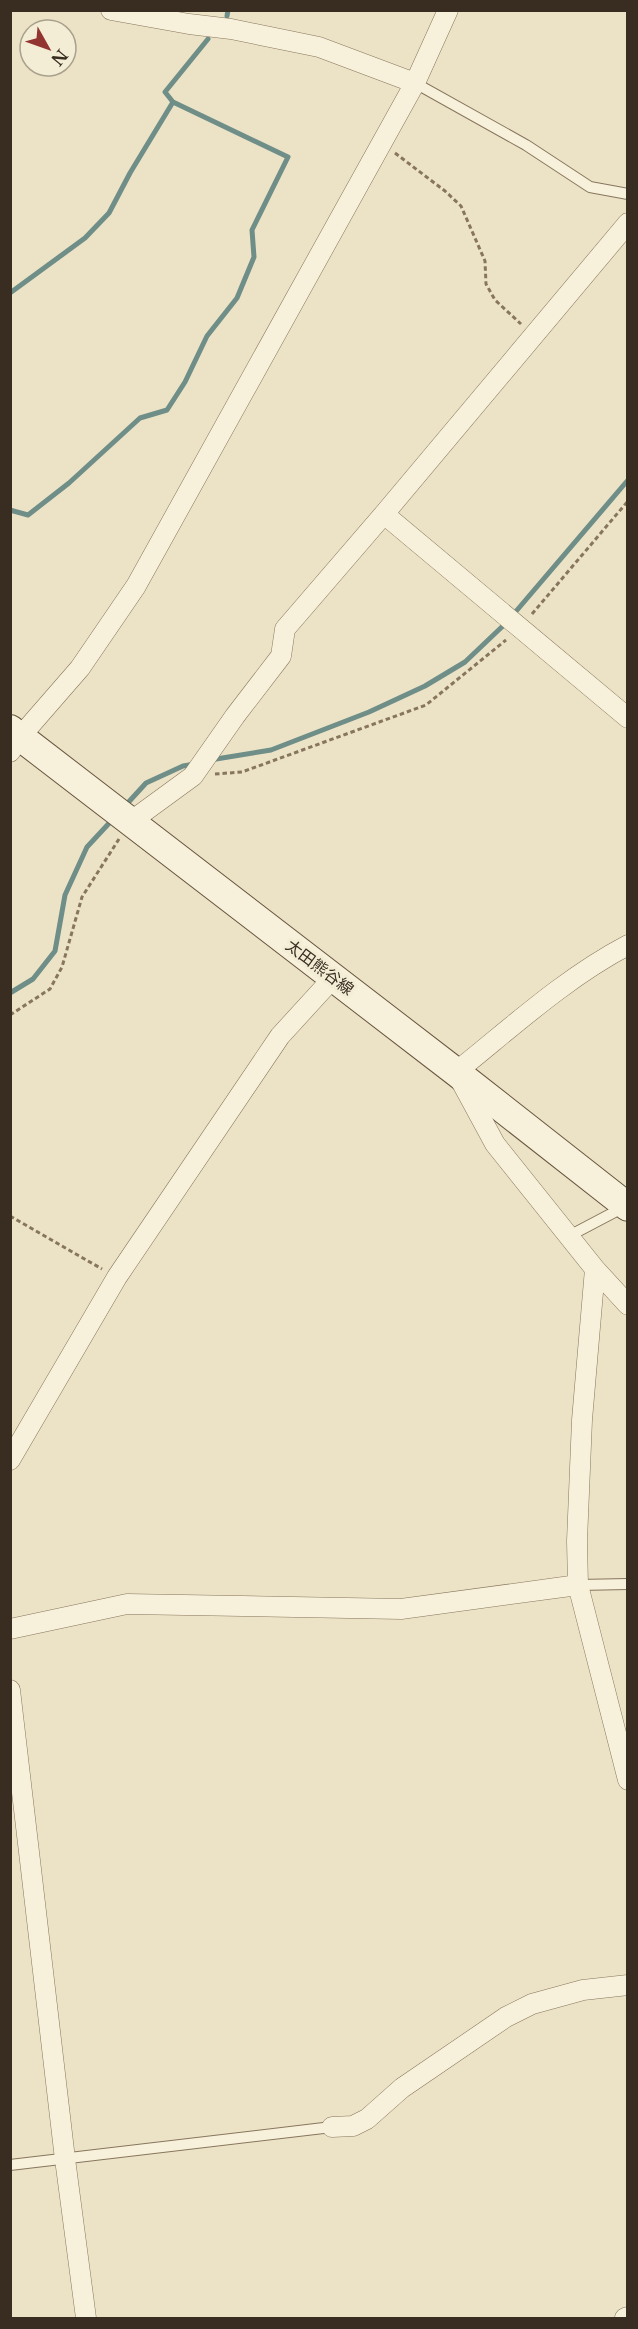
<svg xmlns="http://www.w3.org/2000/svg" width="638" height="2329" viewBox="0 0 638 2329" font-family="'Libre Baskerville','Noto Sans JP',serif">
	<rect width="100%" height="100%" fill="#ece3c7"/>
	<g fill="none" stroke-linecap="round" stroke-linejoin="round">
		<path stroke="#6f8e88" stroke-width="5" d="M227,16l1,-6
			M10,293l75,-55 24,-25 21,-40 43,-71
			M10,510l18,5 41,-32 71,-65 27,-8 18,-28 22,-46 30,-38 17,-41 -2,-27 36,-73 -115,-55 -8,-10 43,-53
			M512,616l116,-136
			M210,760l61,-10 98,-38 56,-26 40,-24 41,-39
			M125,806l21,-23 37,-17 12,-2
			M10,993l23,-14 22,-28 10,-56 22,-48 26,-28"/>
		<defs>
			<path id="lane" d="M415,83l111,62 64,42 38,7
				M569,1236l57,-30
				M578,1585l50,-1
				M10,2165l322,-38"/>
			<path id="street" d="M111,10l78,14 42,5 88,18 96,36
				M384,514l244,204
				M10,752l10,-15 60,-69 56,-82 279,-503 33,-73
				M130,822l63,-46 42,-60 46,-60 4,-27 99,-115 244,-291
				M628,945c-63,33 -117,83 -172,127l39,72 100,125 33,36
				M595,1269l-13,151 -5,121 1,44 50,195
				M10,1460l107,-183 163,-241 53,-58
				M10,1629l117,-25 274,5 177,-24
				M10,1690l55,469 21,159
				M332,2127l21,-1 14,-7 35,-31 104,-71 26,-13 51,-14 45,-5
				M625,2318l3,-1"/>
			<path id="secondary" d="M10,729l446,343 172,135"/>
		</defs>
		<use href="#lane" stroke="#87765d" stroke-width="12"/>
		<use href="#street" stroke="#87765d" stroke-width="21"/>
		<use href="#secondary" stroke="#695740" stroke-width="30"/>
		<path stroke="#87765d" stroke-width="3" stroke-dasharray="4.5 3" stroke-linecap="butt" d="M395,153l50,38 16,15 24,55 1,23 9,16 26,24
			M532,614l96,-113
			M215,774l27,-2 184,-67 80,-65
			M10,1015l40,-26 12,-22 20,-70 37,-58
			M10,1216l92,53"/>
		<use href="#lane" stroke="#f7f0da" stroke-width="10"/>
		<use href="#street" stroke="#f7f0da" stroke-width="20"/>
		<use href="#secondary" stroke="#f7f0da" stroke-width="28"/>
	</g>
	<g text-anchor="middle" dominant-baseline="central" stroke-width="6" stroke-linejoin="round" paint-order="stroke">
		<g font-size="16" fill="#382d20" stroke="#f4edd6">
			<text transform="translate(320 967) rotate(37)">太田熊谷線</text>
		</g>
	</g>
	<rect width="638" height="2329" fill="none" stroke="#382d20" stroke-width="24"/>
	<g transform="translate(48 48) rotate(130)"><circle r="28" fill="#f4edd6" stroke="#a9a08d" stroke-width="1.5"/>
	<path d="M0-4.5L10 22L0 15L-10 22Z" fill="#923531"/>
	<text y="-9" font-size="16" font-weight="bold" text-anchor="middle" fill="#382d20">N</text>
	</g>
</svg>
